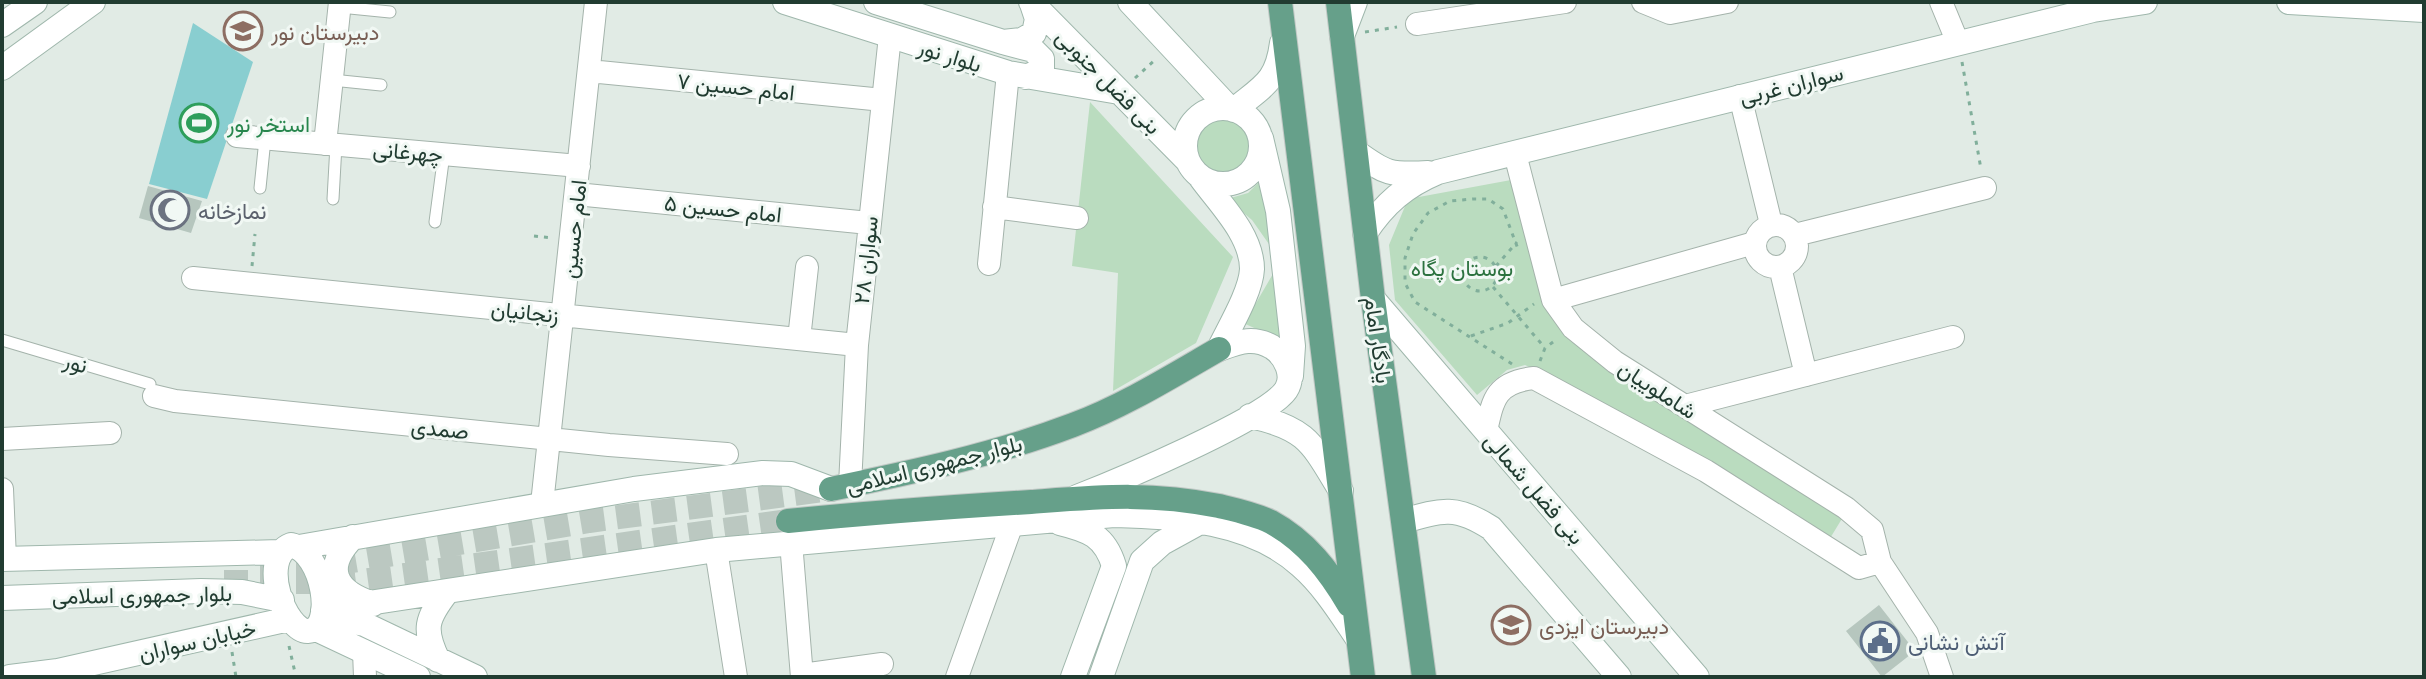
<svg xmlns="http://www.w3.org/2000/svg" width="2426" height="679" viewBox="0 0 2426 679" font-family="Lato,Vazirmatn,sans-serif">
	<rect width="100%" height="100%" fill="#e1ebe5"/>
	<path fill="#badcbf" d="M1090,102l143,155 -37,86 -83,48 5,-118 -46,-7z
		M1192 147a31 31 0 1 1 62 0a31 31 0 1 1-62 0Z
		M1262,179l9,68 -19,-27 -25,-21 21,-6z
		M1511,180l36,126 296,211 -14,23 -223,-136 -81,-39 -18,5 -30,25 -82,-95 -6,-55 19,-46z
		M1274,272l9,69 -42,-19 15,-19z"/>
	<path fill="#89ced0" d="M193,23l60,39 -46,137 -58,-15z"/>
	<path fill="#b6c6be" d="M148,186l54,15 -11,32 -52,-15z
		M1879,605l36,46 -33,26 -36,-46z"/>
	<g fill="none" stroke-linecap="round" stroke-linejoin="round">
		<path stroke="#bbc8c1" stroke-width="24" stroke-dasharray="24 12" stroke-linecap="butt" d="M260,561h92l237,-40 242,-32
			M224,582h131l433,-61"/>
		<defs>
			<path id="lane" d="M340,7l50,5
				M332,80l49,5
				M260,188l5,-49
				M333,199l3,-54
				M435,222l9,-68
				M2,340l148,44"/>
			<path id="street" d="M1643,2l27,11 57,-11
				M1941,2l17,41
				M1417,24l148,-22
				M589,71l294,29
				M1740,96l31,128
				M237,136l342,30
				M325,144l15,-142
				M1515,154l38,146 20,28 42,34 231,146 26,22 8,32 47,71 15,44
				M576,194l293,29
				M994,207l83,11
				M1755 246a21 21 0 1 1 42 0a21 21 0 1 1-42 0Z
				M1795,235l190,-47
				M989,264l19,-191
				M1780,267l26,108
				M193,278l664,67
				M1553,300l201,-57
				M799,339l8,-72
				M154,396l21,5 434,44 118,9
				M1685,406l268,-69
				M1486,431c7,-32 10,-49 48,-53l172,93 153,97 21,-6
				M2,439l108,-6
				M850,485l7,-140 33,-309
				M2,489l3,70
				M542,504l54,-502
				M791,542l11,135
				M716,550l20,127
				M364,651l1,26
				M802,675l80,-11
				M957,677l55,-153"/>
			<path id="secondary" d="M785,2l223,71 111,19
				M876,2l127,40 19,-2 12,-7 3,-14 -5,-15
				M1031,2l156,158
				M1130,2l99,106
				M2289,2l135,8
				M2,25l33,-23
				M1342,36l13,-34
				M1006,43l27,7 9,9v11l-16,7
				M2,68l91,-66
				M1185 146a38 38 0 1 1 76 0a38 38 0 1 1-76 0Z
				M1234,110c29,-24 43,-28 48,-67
				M1261,138l17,73 15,135 -2,30
				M1356,152c30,22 34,23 72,21
				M1201,178c19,26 51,57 51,91 -1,23 -23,59 -33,80
				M1365,233c20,-30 40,-47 73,-61l655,-162 52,-8
				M1373,299l324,378
				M1250,416c58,12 62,28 91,75
				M1077,497c38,-15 190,-78 209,-107 9,-14 0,-34 -14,-43 -19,-11 -33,-5 -53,2
				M1404,521c38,-12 53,-15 87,7l128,149
				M1060,523c29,7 45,13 54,43l-41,111
				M353,537c-30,31 -19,54 20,67
				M291,545c33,7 45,85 17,86 -23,1 -50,-73 -17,-86z
				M299,547l335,-58 129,-16 28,1 40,15
				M2,559l278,-7
				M2,598l199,-7 41,1 40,8
				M323,610l393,-60 398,-35c64,2 137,5 187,51 23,20 40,48 57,73
				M330,617l34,7 111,53
				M316,629l102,48
				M438,660c-15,-31 -12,-41 9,-68
				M10,677l48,-6 231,-52
				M1101,677l41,-116 20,-18 40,-22"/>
			<path id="primary" d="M1280,2l83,675
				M1338,2l35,297 51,378
				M831,489c82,-17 163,-34 242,-64 51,-19 99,-49 146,-76
				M788,521c81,-8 161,-14 243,-19 68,-5 119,-10 188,4 17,4 36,8 52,16 35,19 58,49 78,83"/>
		</defs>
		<use href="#lane" stroke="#a4b3ab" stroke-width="13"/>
		<use href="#street" stroke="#a4b3ab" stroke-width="24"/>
		<use href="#secondary" stroke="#9fb7ac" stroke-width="26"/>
		<use href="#primary" stroke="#c1c8c5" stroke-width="26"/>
		<path stroke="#81af9b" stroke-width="3" stroke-dasharray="4 6" stroke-linecap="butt" d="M1365,32l32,-5
			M1962,62l19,107
			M1135,78l21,-19
			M534,236l18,2
			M1463 274a17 17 0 1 1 34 0a17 17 0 1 1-34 0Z
			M252,266l3,-32
			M1496,266l21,-24
			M1493,287l52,61
			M1471,336l37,-13 26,-19
			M1540,361l5,-13 12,-9
			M1512,364l-97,-62 -10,-19v-25l8,-24 15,-21 22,-12 23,-2h15l15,10 15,40
			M289,646l7,31
			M232,652l4,25"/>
		<use href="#lane" stroke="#fff" stroke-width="11"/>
		<use href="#street" stroke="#fff" stroke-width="22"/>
		<use href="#secondary" stroke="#fff" stroke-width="24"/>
		<use href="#primary" stroke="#66a08a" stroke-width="24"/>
	</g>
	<defs>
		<symbol id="school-ring" viewBox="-11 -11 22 22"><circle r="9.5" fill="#f1f8f4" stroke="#8d6e63" stroke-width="1.5"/><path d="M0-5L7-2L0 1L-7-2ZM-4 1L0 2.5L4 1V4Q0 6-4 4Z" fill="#8d6e63"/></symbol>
		<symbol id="stadium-ring" viewBox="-11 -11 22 22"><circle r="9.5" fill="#f1f8f4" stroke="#2e9e5b" stroke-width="1.5"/><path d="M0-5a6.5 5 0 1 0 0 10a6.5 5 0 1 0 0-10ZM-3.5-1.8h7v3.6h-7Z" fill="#2e9e5b"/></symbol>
		<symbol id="mosque-ring" viewBox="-11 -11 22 22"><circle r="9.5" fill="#f1f8f4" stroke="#6b7280" stroke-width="1.5"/><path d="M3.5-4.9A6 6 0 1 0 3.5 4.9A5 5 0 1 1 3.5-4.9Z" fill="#6b7280"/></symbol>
		<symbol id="civic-ring" viewBox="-11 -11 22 22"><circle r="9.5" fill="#f1f8f4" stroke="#5c6f8a" stroke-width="1.5"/><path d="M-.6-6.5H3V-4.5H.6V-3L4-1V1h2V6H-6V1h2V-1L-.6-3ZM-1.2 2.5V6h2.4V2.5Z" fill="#5c6f8a"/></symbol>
	</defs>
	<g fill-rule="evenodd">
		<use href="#school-ring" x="221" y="9" width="44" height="44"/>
		<use href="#stadium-ring" x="177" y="101" width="44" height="44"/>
		<use href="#mosque-ring" x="148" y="188" width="44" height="44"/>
		<use href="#school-ring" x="1489" y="603" width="44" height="44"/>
		<use href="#civic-ring" x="1858" y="619" width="44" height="44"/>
	</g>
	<g text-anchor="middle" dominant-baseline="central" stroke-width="6" stroke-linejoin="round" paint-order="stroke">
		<g font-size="22" fill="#785e54" stroke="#f1f8f4" text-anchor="start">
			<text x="271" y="31">دبیرستان نور</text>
			<text x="1539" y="625">دبیرستان ایزدی</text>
		</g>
		<g font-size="22" fill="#213c31" stroke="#f1f8f4">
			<text transform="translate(950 55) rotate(17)">بلوار نور</text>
			<text transform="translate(1109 81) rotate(45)">بنی فضل جنوبی</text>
			<text transform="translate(1791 84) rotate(-14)">سواران غربی</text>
			<text transform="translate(736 86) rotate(6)">امام حسین ۷</text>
			<text transform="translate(408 151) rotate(5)">چهرغانی</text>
			<text transform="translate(723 208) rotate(6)">امام حسین ۵</text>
			<text transform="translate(573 229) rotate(-84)">امام حسین</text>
			<text transform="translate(865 260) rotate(-84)">سواران ۲۸</text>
			<text transform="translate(525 311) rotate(6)">زنجانیان</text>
			<text transform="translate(1379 340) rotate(82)">یادگار امام</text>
			<text transform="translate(76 362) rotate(17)">نور</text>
			<text transform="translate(1658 389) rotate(33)">شاملوییان</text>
			<text transform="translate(440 428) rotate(6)">صمدی</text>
			<text transform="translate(934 464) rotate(-14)">بلوار جمهوری اسلامی</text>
			<text transform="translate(1535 488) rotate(49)">بنی فضل شمالی</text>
			<text transform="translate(142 594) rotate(-1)">بلوار جمهوری اسلامی</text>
			<text transform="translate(197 640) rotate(-13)">خیابان سواران</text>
		</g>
		<g font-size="22" fill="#27864d" stroke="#f1f8f4" text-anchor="start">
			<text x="227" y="123">استخر نور</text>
		</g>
		<g font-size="22" fill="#5b616d" stroke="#f1f8f4" text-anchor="start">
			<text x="198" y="210">نمازخانه</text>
		</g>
		<g font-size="22" fill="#2c723f" stroke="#f1f8f4">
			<text x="1462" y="267">بوستان پگاه</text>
		</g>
		<g font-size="22" fill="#4e5e75" stroke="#f1f8f4" text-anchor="start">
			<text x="1908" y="641">آتش نشانی</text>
		</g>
	</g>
	<rect width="2426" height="679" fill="none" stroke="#213c31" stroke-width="8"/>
</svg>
